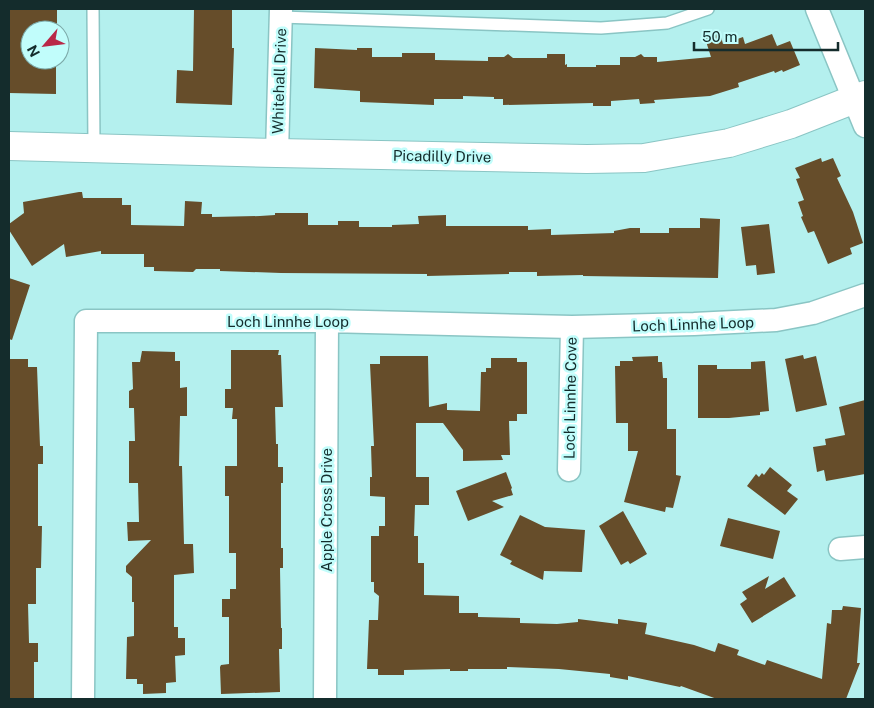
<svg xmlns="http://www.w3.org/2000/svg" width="874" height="708" viewBox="0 0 874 708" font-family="'Public Sans',sans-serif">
	<rect width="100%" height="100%" fill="#b4f0ee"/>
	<path fill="#664d2a" d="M9,9h48v21h-27v30h26v34l-47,-1z
		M194,9h38v39h2l-2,57 -56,-2 1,-33 16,1z
		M719,30l4,14 20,-7 2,7 27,-10 5,12 13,-5 10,24 -17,7 -1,-2 -7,3 -1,-2 -36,12 1,4 -29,9 -56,4 1,3 -15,1 -1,-5 -28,2v5h-18v-3l-90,2v-6h-9v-2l-31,-1v3h-29v6l-74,-3v-11l-46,-3 1,-40 42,2v-2h15v9h30v-4h33v7l53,1v-4h16l4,-3 5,4h34v-4h18v11l2,-1v3h29v-2h24v-8h15l6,-3 3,3h13v5l54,-5 -7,-22z
		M821,158l1,4 11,-4 8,18 -4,2 16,34 10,31 -13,5 2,6 -24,10 -14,-33 -6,2 -7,-16 2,-1 -5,-14 6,-2 -8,-21 4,-1 -5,-10z
		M79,192h3l1,6h39v7h9v20l53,1 1,-25 17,1 -1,12h11v3l48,-1 15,-1v-2h33v12h30v-4h21v6h33v-2l27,-1 -1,-8 28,-1v11h82v4l23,-1v6l63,-2v-2l16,-3h10v5h29v-5h31v-10l20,1 -2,59 -135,-2v-1l-46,1v-4h-28v2l-82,2v-2l-146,-1 -61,-2v-2h-24l-3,3 -39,-1v-4h-10v-13h-43v-3l-35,6 -2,-13 -32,22 -23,-36v-6l15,-11 -1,-11z
		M769,224l6,49 -18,2 -1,-10 -10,1 -5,-39z
		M9,278l21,7 -18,55 -3,-1z
		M231,350h48l-1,5h3l2,52h-8l1,37h2v23h5v16h-2v65h2v20h-3l1,60h1v21h-3l1,43 -59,2 -1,-27 1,-2 8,-1v-47h-7v-18h8v-10h6v-36h-7v-57h-4v-30h12v-47h-5l1,-11h-8v-19h6z
		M142,351l33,1v9h5v27l7,-1v29h-7l-1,50h3l2,78h9l1,29 -20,2v52h4v11h7v17l-10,1 1,26 -10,1v10l-23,1v-10h-6v-5h-11l1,-42 7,-1v-34h-2v-25l-6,-5v-6l25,-26 -23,1 -1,-19h12l-1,-39h-9v-42h6l-1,-33h-5v-17l4,-2 -1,-27h8z
		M803,355l1,4 12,-3 11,49 -31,7 -11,-53z
		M380,356h48l1,51 18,-4v7l33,1 1,-39h5v-4h5v-10h26v4h10v52h-10v7h-8l1,34h-9l2,5 -40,1v-11l-20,-27h-27v54h13v28h-14l-1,31h4v27h6v32l35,1v17h19v4l42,1v5l37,1 21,-2v-3l40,5v-5l29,4 -2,11 49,11 21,7 3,-9 21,7 -2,5 28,10 2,-5 55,19 5,-56 4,1 1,-14h10l1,-4 18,2 -4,55h3l-14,36h-129l-36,-13 -1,1 -52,-11v4l-18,-3v-3l-51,-5 -52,-2v2h-39v2h-18v-2l-46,1v5h-26v-6h-11l2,-49h9l1,-24 -5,-4v-10h-3v-46h8v-10h6v-29l-15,-1v-19h2l-1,-31h3l-4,-82h10z
		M658,356v6h4l1,16h4v51h9v46l5,1 -8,32 -7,-1 -1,5 -41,-10 14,-51h-10v-28h-12l-1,-57h5v-5h13l-1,-4z
		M9,359h19v8h9l3,79h3v18h-5v62h4l-1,42h-5v36h-8l1,39h9v19h-4v37h-25z
		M765,361l4,50 -9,1v3l-31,3h-31v-53h19v4h34v-7z
		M865,400v74l-39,7 -2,-11 -7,2 -4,-25 13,-2 -1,-6 20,-4 -6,-28z
		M770,467l22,18 -5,6 11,8 -13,16 -38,-29 9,-12 3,3 3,-4 2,2z
		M506,472l6,16 -1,1 2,6 -21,6 12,6 -36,14 -12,-30z
		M623,511l24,43 -17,10 -2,-3 -7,4 -22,-39z
		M520,515l25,12 40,3 -3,42 -38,-1 -1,9 -33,-16 2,-3 -12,-6z
		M728,518l52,13 -7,28 -53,-13z
		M769,576l-4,13 19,-12 12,19 -44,27 -12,-19 7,-5 -5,-7z"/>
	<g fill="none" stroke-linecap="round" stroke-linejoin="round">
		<defs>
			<path id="service" d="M93,9l1,139
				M281,17l320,11 66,-5 41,-14"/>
			<path id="minor" d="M817,9l48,117
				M277,153l4,-144
				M569,470l3,-143
				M840,549l25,-2
				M83,699l3,-378h241l245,6 122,-3 82,-4 37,-7 52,-18
				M325,699l2,-378"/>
			<path id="tertiary" d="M9,146l268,7 310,6 57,-1 85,-15 62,-19 74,-29"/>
		</defs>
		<use href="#service" stroke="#8ac5c4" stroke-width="14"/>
		<use href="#minor" stroke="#8ac5c4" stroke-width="25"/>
		<use href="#tertiary" stroke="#8ac5c4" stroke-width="30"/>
		<use href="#service" stroke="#fff" stroke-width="11"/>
		<use href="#minor" stroke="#fff" stroke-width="22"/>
		<use href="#tertiary" stroke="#fff" stroke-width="28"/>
	</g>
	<g text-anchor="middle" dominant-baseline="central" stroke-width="5" stroke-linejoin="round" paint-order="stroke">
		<g font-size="15" fill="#142c2c" stroke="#c1fdfb">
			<text transform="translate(279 81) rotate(-88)">Whitehall Drive</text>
			<text transform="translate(442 156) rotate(1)">Picadilly Drive</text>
			<text x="288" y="321">Loch Linnhe Loop</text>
			<text transform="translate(693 324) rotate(-2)">Loch Linnhe Loop</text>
			<text transform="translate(570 398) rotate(-89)">Loch Linnhe Cove</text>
			<text transform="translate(326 510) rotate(-90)">Apple Cross Drive</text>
		</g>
	</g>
	<rect width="874" height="708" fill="none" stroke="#142c2c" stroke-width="20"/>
	<g transform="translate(45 45) rotate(242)"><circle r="24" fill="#c1fdfb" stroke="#7ca9a8"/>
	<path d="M0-4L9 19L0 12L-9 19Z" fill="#b92848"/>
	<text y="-8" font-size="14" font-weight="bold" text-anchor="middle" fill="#142c2c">N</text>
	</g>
	<path d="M694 42v8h144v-8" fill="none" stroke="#142c2c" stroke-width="2.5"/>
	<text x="702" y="42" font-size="15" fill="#142c2c" stroke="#c1fdfb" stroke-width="4" paint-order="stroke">50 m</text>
</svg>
